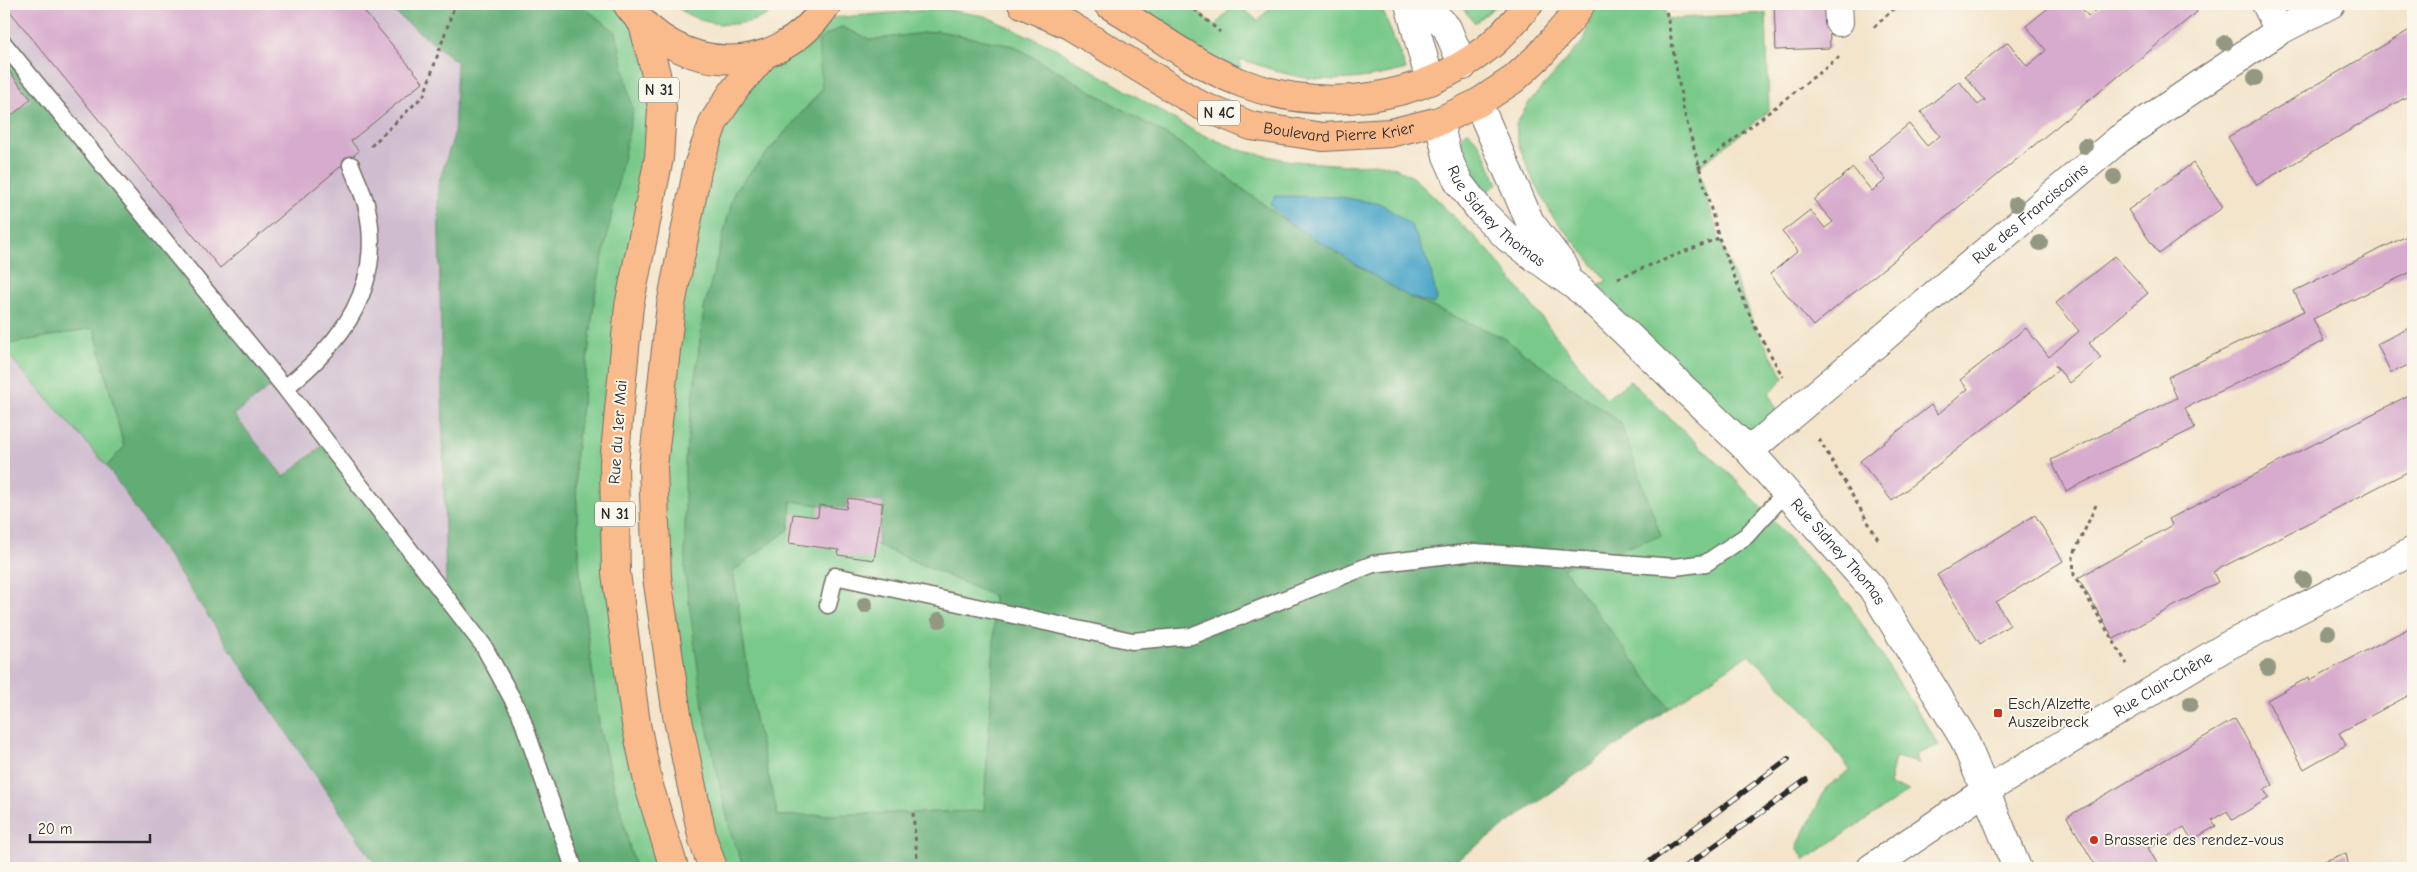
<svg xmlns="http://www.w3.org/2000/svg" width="2417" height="872" viewBox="0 0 2417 872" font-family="'Comic Neue',sans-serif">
	<rect width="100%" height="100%" fill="#fbf7ec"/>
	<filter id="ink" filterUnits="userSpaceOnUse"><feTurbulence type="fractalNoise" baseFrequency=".02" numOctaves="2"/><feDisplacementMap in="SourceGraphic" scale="10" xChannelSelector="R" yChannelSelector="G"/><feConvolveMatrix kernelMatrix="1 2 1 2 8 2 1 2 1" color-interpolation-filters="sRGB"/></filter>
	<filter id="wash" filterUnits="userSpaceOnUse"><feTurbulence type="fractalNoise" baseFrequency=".0096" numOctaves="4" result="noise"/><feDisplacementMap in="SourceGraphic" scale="20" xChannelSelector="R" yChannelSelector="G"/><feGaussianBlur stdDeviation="1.12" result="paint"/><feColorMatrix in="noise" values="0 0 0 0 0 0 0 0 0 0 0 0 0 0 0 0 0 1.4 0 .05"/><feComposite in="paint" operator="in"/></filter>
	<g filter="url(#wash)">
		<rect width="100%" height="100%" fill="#f3e4ca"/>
		<path fill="#cfbdcf" d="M4,4h514l-80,181 197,683h-631z"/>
		<path fill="#79c98a" stroke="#527a5a" d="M579,4h48l29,70 -27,232 -13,267 58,295h-39l-35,-137 -20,-155 -5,-114 20,-167 21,-263z
			M674,4h108c-27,27 -81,27 -108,0z
			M1108,4h81l26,22 19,-22h4l20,17 15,-17h107l26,65c-37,10 -77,15 -115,6 -17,-4 -34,-11 -51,-16l1,24z
			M1459,4h40l-24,19z
			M1594,4h71l1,15 100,-6 3,98 -71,57 21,70 34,85 31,55 -15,15 13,31 -33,27 -167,-160 25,-10 -54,-64 -21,-39 -14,-35 -2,-19 14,-23 55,-62z
			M941,9l44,7 70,32 141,84 47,19 49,10 55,4 35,-1 14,4 17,9 75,73 118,149 24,-18 101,94 118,129 90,141 -24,10 4,8 -24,-6 -6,28 21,5 -105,70 -8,-13 29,-59 24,-18 -40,-54 -61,-62 -80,54 -106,-140 -61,-231 -93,-40 24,7 4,-5 -25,-73 -31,-22 -42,-7 -68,7 18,19 -109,-80 -166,-97 -76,-15 -67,9 -30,-13 -19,62 -87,101 -31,119 -19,152 19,252 27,121 13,34h-31l-60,-402 61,-345 103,-102z
			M1467,132c13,4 25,40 31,52l-16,10c-12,-18 -22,-34 -21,-57z
			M94,327l30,120 -17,19 -103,-116v-5z
			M848,498l35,5 -6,42 117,51v46l-10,169 -206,5 -23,-97 -22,-148 56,-42 2,-28 55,8z"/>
		<path fill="#62ad76" stroke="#466c50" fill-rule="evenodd" d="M384,4h195l37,28 17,79 -38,184 -20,167 5,114 20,155 35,137h-257l-271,-402 17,-19 -30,-119 -90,17v-76l6,-4 -6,-26v-195l275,336 -45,35 50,62 43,-35 119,153 -8,-410 16,-50 3,-73z
			M841,27l30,13 67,-9 76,15 166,97 109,80 120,74 93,40 118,85 41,114 -98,32 106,140 -223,160h-702l-13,-34 -27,-121 -19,-139v-113l19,-152 31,-119 87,-100 -4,-50zM848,498l35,5 -6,42 117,51v46l-10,169 -206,5 -23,-97 -22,-148 56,-42 2,-28 55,8z"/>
		<path fill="#4aa6c8" stroke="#3a687a" d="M1276,196l63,1 42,7 31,22 18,41 7,32 -3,5 -25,-7 -120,-74 -19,-19z"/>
		<g id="blocks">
			<path fill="#d7abcd" d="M4,4h354l65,78 -72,59 8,10 -139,117z
				M1774,4h55l1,44 -54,2z
				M2053,4h25l10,12 13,-10 -1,-2h91l6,8 -384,314 -43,-52 28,-23 -16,-19 28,-22 15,18 8,-6 -19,-22 39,-32 19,23 14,-11 -18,-23 41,-33 18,22 13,-10 -19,-24 38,-31 19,24 7,-5 -20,-24 43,-34 19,24 16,-13 3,-3 -20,-24z
				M2413,28v65l-156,92 -29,-48z
				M4,65l27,34 -27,23z
				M2193,163l30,44 -64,47 -31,-44z
				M2413,233v38l-100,48 11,22 -139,67 10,20 -129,63 -15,-31 126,-62 -9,-21 136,-66 -10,-20z
				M2115,256l33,37 -59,50 12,15 -31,25 -15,-18 3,5 -166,131 -32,-40 71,-56 7,9 30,-25 -8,-9 66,-52 23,29 30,-26 -23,-28z
				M2413,326v37l-22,10 -14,-29z
				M2413,393v76l-200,103 5,10 -104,57 -36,-61 94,-53 -3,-6z
				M848,498l35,5 -9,57 -36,-5 1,-5 -50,-7 4,-29 25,3 1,-12 27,4z
				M2035,515l28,46 -67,41 14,23 -30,19 -43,-69z
				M2413,626v67l-74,40 7,12 -42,24 -37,-69 42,-23 1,3z
				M2235,719l38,66 -9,5 5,8 -37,22 -5,-9 -15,9 4,6 -24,14 -8,-13 -36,21 12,20h-63l-30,-51z
				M2346,853l3,15h-43z"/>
		</g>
	</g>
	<g filter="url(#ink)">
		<use href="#blocks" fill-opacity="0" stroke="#716c63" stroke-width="1"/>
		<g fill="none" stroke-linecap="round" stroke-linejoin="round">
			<defs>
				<path id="lane" d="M4,44l281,344 198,257 37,68 54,155
					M285,388c58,-46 99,-102 82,-180 -3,-14 -11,-29 -16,-43
					M828,605l7,-29 297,65 59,-5 182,-72 102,-12 200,15 31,-4 40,-27 41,-45"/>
				<g id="street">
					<path d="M1409,4l21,77"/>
					<path d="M1425,4l22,24 16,38"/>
					<path d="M1838,4l1,18"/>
					<path d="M2266,4l13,27"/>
					<path d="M1478,103l52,119 35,46"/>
					<path id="s1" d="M1439,121l8,35 12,27 21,27 28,28 74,53 167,160 123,137 92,151 53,129"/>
					<path id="s2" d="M1749,451l370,-312 160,-108 52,-27"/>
					<path id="s3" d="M1871,868l114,-77 242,-145 186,-95"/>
				</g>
				<g id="primary">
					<path d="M627,4c51,72 151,76 200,0"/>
					<path id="s4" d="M1022,4l47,21 131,80 51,21 72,11 67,-4 49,-12 39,-18 36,-24 26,-24 32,-37 9,-14"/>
					<path d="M1108,4c40,25 90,63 134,79 81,31 177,18 245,-35 16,-12 29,-29 42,-44"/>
					<path d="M643,24l13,50 6,34 -3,50 -30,148 -15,157 2,110 20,151 13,62 25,82"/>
					<path d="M713,868l-10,-28 -26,-125 -20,-138 -4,-111 18,-161 27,-139 16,-45 21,-32 30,-35"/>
				</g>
			</defs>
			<use href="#lane" stroke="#716c63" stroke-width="19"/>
			<use href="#street" stroke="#716c63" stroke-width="30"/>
			<use href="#primary" stroke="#716c63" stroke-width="30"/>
			<path stroke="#716c63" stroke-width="3" stroke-dasharray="4 4" stroke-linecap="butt" d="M1188,4l32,28
				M1665,4l19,108 35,126 34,85 30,54
				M1874,27l25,-23
				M371,146l53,-51 29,-85 -14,-6
				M1698,168l141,-111
				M1618,278l101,-40
				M1819,439l59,100
				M2096,505l-23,51 1,19 53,89
				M913,813l5,55"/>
			<use href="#lane" stroke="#fff" stroke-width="16"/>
			<use href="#street" stroke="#fff" stroke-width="28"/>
			<use href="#primary" stroke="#fabb8c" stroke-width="28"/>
			<defs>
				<path id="rail" d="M1641,868l147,-109
					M1684,868l122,-88"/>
			</defs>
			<use href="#rail" stroke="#2b2b2b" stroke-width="5.5"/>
			<use href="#rail" stroke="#fbf7ec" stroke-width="4" stroke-dasharray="11" stroke-linecap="butt"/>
		</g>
		<g fill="#929882">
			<circle cx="2225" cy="43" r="8"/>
			<circle cx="2255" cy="78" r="8"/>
			<circle cx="2085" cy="146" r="8"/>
			<circle cx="2114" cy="177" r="8"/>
			<circle cx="2016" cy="204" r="8"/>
			<circle cx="2040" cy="243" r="8"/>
			<circle cx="2304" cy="580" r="8"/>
			<circle cx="865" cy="605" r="8"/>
			<circle cx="939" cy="620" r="8"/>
			<circle cx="2328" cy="633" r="8"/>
			<circle cx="2268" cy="668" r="8"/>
			<circle cx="2190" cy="704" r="8"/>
		</g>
	</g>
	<g fill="#c8321e" stroke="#fbf7ec" stroke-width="2">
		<rect x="1993" y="708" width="10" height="10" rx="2.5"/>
		<circle cx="2094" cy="840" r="5"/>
	</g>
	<g text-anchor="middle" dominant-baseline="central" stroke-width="4" stroke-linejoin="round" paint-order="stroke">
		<g fill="#fbf7ec" stroke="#696865" stroke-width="1">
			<rect x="639" y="77.5" width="40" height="25" rx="4"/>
			<rect x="1198" y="100.5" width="42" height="25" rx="4"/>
			<rect x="595" y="501.5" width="40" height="25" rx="4"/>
		</g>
		<g font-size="15" font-weight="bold" fill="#2b2b2b">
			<text x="659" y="90">N 31</text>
			<text x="1219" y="113">N 4C</text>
			<text x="615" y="514">N 31</text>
		</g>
		<g font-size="16" fill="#2b2b2b" stroke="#fbf7ec">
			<text stroke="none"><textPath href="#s4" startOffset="349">Boulevard Pierre Krier</textPath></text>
			<text stroke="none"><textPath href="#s1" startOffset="115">Rue Sidney Thomas</textPath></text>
			<text stroke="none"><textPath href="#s2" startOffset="368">Rue des Franciscains</textPath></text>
			<text transform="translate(618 432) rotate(-86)">Rue du 1er Mai</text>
			<text stroke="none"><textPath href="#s1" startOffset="596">Rue Sidney Thomas</textPath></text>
			<text stroke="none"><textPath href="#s3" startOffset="345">Rue Clair-Chêne</textPath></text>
		</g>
		<g font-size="16" fill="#2b2b2b" stroke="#fbf7ec" text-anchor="start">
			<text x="2008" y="704">Esch/Alzette,<tspan x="2008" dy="18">Auszeibreck</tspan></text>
			<text x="2104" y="840">Brasserie des rendez-vous</text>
		</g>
	</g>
	<rect width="2417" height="872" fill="none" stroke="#fbf7ec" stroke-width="20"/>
	<path d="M30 834v8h120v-8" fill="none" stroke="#2b2b2b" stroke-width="2.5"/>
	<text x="38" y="834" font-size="15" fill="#2b2b2b" stroke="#fbf7ec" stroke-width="4" paint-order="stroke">20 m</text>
</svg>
